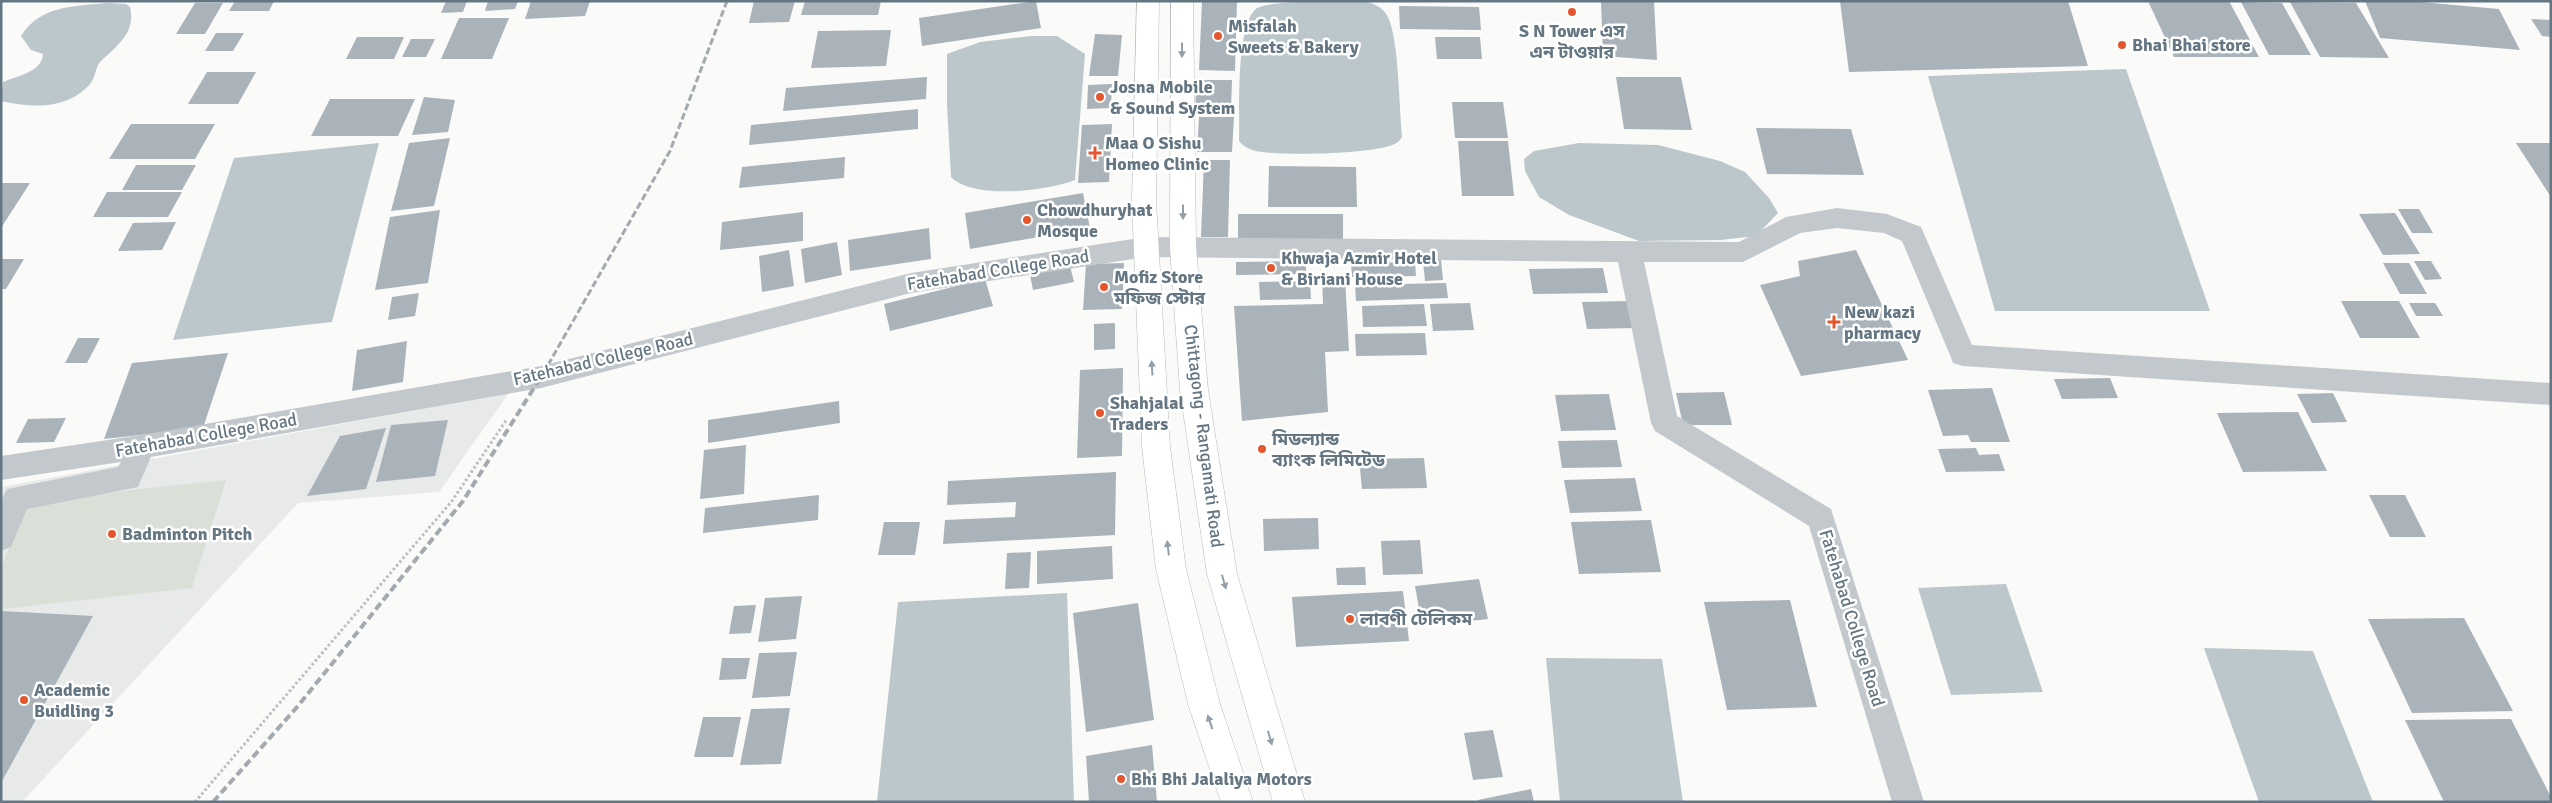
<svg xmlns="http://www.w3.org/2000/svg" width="2552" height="803" viewBox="0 0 2552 803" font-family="Signika,'Noto Sans Bengali',sans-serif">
	<rect width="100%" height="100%" fill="#fafaf8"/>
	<path fill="#e8e9e9" d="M509,393l-70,99 -141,11 -276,299h-21v-315z"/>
	<path fill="#dadfd7" d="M226,480l-34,108 -191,21v-41l27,-67z"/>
	<path fill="#bbc7cb" d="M1363,1c10,2 20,6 25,16 11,23 11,90 14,119 0,1 -3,6 -4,6 -17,13 -121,14 -143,9 -6,-2 -12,-5 -16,-10 1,-27 -4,-118 18,-133 16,-8 84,-7 106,-7z
		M106,3l20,1 4,3c6,25 -12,38 -28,53 -7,6 -6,17 -12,24 -23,26 -58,24 -89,17l2,-19c14,-6 39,-10 40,-28l-12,-4 -10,-14c20,-31 51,-29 85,-33z
		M1031,36h26l28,18 -10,126c-28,11 -101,20 -124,-3l-4,-72v-51l33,-12z
		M2126,69l84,242h-215l-67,-235z
		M379,143l-47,179 -159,18 61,-182z
		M1579,143l79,2 62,16 25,11 24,26 9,15 -22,23 -35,4 -82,1 -70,-26 -30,-18 -14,-26 -1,-12 10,-8z
		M2006,584l37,108 -92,3 -33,-107z
		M1067,593l7,209h-197l21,-200z
		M2204,648l109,3 60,151h-114z
		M1546,658l116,1 21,143h-123z"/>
	<path fill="#aab3b9" d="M235,1h39l-5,10h-40z
		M446,1h21l-4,11 -22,1z
		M488,1h30l-3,8 -30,2z
		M531,1h59l-5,15 -60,3z
		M754,1h41l-6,21 -40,1z
		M805,1h76l-3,14h-77z
		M1036,1l5,27 -119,18 -3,-28z
		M1202,1h35l-2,70 -36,-1z
		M1601,1h53l3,59 -54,-4z
		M1840,1h228l20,65 -239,6z
		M2148,1h81l30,56h-85z
		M2365,1h44l90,8 21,41 -140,-12z
		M2241,2l41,1 29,52h-42z
		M2290,2l66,1 33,55 -69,-1z
		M195,3h28l-18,31h-29z
		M1399,6l80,1 2,23 -81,-1z
		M459,18h50l-17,41h-51z
		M2531,19l20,1v17l-9,-1z
		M891,30l-5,36 -75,2 7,-37z
		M216,33h28l-11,18h-28z
		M1095,34l27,1 -4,41h-29z
		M357,37h47l-10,22h-48z
		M1435,37h45l2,22h-45z
		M411,39h24l-9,18h-24z
		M207,72h49l-18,32h-50z
		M927,77l-1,22 -143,12 3,-23z
		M1616,77h65l11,53 -68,-1z
		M1197,80h35l-1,28 -36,-1z
		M1112,84l-1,24 -24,1 1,-24z
		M424,97l31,3 -7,32 -36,3z
		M330,99h85l-17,37h-87z
		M1452,102h51l5,36h-53z
		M918,109v20l-169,16 2,-20z
		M1199,117h35l-2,35h-35z
		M131,124h84l-20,35h-86z
		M1112,124l-3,58 -31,1 4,-58z
		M1756,128l95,1 13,46 -97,-1z
		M450,138l-16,68 -43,5 18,-68z
		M1458,141h50l6,55h-52z
		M2516,143h35v54z
		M845,157l-1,21 -105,10 3,-21z
		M1204,160h26l-2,77h-27z
		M136,165h60l-14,25h-60z
		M1269,166l87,1 1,40h-89z
		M1,183h29l-29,45z
		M107,192h75l-14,25h-75z
		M1083,193l7,35 -120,21 -5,-36z
		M2398,209h21l14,24h-21z
		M440,210l-12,73 -53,7 15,-73z
		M803,212v29l-83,9 2,-28z
		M2395,213l25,41 -37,1 -24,-41z
		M1238,214h105v26l-105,-1z
		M176,222l-14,28 -44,1 15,-28z
		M929,228l2,31 -81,12 -2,-31z
		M837,242l5,33 -37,8 -4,-34z
		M789,250l5,36 -32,6 -3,-36z
		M1856,250l52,110 -107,16 -41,-91 40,-9 -2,-15z
		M1,259h23l-18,30h-5z
		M1441,260l2,20 -18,1 -2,-20z
		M1306,261v13l-70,1v-13z
		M2414,261h17l11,18 -17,1z
		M1069,262l5,20 -41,8 -4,-20z
		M1415,262l1,14 -64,1 -1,-14z
		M1124,263l-2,46 -39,1 3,-46z
		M2383,263h26l18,31h-27z
		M1603,268l5,25 -75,1 -4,-25z
		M1322,277h23l4,74 -24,1 3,60 -86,9 -8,-115 89,-2z
		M985,279l8,27 -103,25 -6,-27z
		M1310,281l1,18 -51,1 -1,-18z
		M1446,283l2,15 -92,3 -1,-16z
		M419,293l-4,23 -27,4 4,-23z
		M1629,301l6,27 -48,1 -5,-27z
		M2341,301h58l21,37h-60z
		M1470,303l4,27 -41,1 -3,-27z
		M2409,303h26l8,13h-27z
		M1424,304l3,22 -64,1 -1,-21z
		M1115,323v26l-21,1v-26z
		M1425,333l2,22 -71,1 -1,-22z
		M78,338h22l-13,25h-22z
		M407,341l-4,41 -51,9 5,-41z
		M228,353l-25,75 -99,11 28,-76z
		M1123,368l-1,88 -45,2 3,-88z
		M2110,378l8,20 -56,1 -8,-20z
		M1992,388l18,54h-39l-3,-7 -25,1 -15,-46z
		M1724,392l8,33h-49l-7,-32z
		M2333,393l14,29 -35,1 -15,-29z
		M1609,394l7,36 -55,1 -6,-36z
		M839,401l1,22 -132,20v-23z
		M2298,412l29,59 -84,1 -26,-59z
		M66,418l-12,24 -38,1 12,-24z
		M448,420l-13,56 -59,6 15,-57z
		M386,428l-20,61 -59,7 33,-60z
		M1617,440l5,27 -60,1 -4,-27z
		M746,445l-2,49 -44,5 4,-49z
		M1976,448l3,7 20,-1 6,17 -59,1 -8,-23z
		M1424,458l3,30 -65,1 -3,-30z
		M1116,472l-1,63 -172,9 2,-24 70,-3 1,-15 -69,3 1,-24z
		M1635,478l7,33 -72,2 -6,-33z
		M819,495l-1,25 -115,13 2,-25z
		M2369,495h36l21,42h-36z
		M1318,518l1,31 -55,2 -1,-32z
		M1651,520l10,52 -82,2 -8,-52z
		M884,522h36l-5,33h-37z
		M1420,540l3,34 -40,1 -2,-34z
		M1112,546l1,33 -76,5v-33z
		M1031,552l-2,36 -24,1 2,-36z
		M1365,567l1,18h-29l-1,-17z
		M1479,579l9,40 -66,7 -7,-40z
		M1403,591l6,50 -113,6 -4,-50z
		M802,596l-6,43 -38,3 7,-44z
		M1790,600l27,107 -90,3 -23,-108z
		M1138,603l16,117 -68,12 -13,-119z
		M756,605l-5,28 -22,1 5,-28z
		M1,611l92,5 -92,167z
		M2464,618l49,93 -101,2 -44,-94z
		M797,652l-7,44 -38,2 7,-45z
		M722,658h28l-4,21 -27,1z
		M790,708l-9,56 -41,1 11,-56z
		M703,717h38l-8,40h-39z
		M2511,719l40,78v5h-107l-39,-82z
		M1493,730l10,47 -30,3 -9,-47z
		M1152,745l5,57h-68l-3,-46z
		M1531,789l3,13h-56v-2z"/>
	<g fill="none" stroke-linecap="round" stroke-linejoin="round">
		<defs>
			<path id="highway" d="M1137,1h22l-3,200 14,246 16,122 34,135 33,98h-32l-33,-98 -32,-135 -14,-122 -10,-246z
				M1171,1h22l3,246 12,143 29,184 68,228h-32l-66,-228 -27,-184 -10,-143z"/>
		</defs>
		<use href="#highway" stroke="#b4b9bd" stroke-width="1"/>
		<path stroke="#bbbfc2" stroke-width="3" stroke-dasharray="2.5 2.5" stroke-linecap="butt" d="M195,802l257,-301 55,-82"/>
		<path fill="#c3c8cc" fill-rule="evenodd" d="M1837,208l50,6 34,13 51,118 579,38v22l-588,-39 -10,-3 -3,-8 -48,-114 -18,-8 -47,-5 -37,5 -57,29h-99l33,154 154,93 93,293h-32l-83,-276 -154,-95 -4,-8 -33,-161 -472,-5 -235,36 -370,95 -390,69 -13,30 -111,22 -16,38 -10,4v-50l6,-12 111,-22 3,-5 -120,18v-24l140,-21 400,-69 370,-93 235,-36 593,5 47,-25z"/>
		<use href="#highway" fill="#fff" fill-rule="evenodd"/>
		<path stroke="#a2aab0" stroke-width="3" stroke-dasharray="7 3" stroke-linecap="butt" d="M548,365l122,-214 57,-150"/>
		<path stroke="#a2aab0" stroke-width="4" stroke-dasharray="8 4" stroke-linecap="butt" d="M213,802l85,-96 165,-205 86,-137"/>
	</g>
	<defs><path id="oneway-solid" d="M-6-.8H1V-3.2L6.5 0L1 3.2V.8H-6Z" transform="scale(1.25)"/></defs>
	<g fill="#939fa8">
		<use href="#oneway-solid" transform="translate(1182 50) rotate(90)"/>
		<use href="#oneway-solid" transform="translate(1183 212) rotate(90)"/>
		<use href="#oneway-solid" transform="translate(1152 368) rotate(-93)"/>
		<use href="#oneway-solid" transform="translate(1168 548) rotate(-97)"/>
		<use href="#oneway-solid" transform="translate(1224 582) rotate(74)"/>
		<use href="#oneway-solid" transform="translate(1210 722) rotate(-109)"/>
		<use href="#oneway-solid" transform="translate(1270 738) rotate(74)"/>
	</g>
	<g fill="#e4572e" stroke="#fff" stroke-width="2">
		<circle cx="1572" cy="12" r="5"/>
		<circle cx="1218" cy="36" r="5"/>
		<circle cx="2122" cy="45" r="5"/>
		<circle cx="1100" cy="97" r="5"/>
		<path d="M1092.5 145.5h5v5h5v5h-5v5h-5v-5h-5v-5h5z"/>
		<circle cx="1027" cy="220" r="5"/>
		<circle cx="1271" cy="268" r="5"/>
		<circle cx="1104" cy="287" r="5"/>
		<path d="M1831.5 314.5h5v5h5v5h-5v5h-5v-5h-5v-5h5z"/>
		<circle cx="1100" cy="413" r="5"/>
		<circle cx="1262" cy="449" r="5"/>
		<circle cx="112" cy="534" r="5"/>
		<circle cx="1350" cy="619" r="5"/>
		<circle cx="24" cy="700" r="5"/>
		<circle cx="1121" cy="779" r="5"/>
	</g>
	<g text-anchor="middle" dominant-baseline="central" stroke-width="5" stroke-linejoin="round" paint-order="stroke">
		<g font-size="18" font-weight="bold" fill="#657683" stroke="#fff" text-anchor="start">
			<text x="1228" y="26">Misfalah<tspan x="1228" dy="21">Sweets &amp; Bakery</tspan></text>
			<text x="1572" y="31" text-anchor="middle">S N Tower এস<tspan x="1572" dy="21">এন টাওয়ার</tspan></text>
			<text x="2132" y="45">Bhai Bhai store</text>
			<text x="1110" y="87">Josna Mobile<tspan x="1110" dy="21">&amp; Sound System</tspan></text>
			<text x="1105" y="143">Maa O Sishu<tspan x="1105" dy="21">Homeo Clinic</tspan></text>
			<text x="1037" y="210">Chowdhuryhat<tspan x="1037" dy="21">Mosque</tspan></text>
			<text x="1281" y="258">Khwaja Azmir Hotel<tspan x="1281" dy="21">&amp; Biriani House</tspan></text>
			<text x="1114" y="277">Mofiz Store<tspan x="1114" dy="21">মফিজ স্টোর</tspan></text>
			<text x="1844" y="312">New kazi<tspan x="1844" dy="21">pharmacy</tspan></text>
			<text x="1110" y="403">Shahjalal<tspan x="1110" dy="21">Traders</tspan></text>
			<text x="1272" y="439">মিডল্যান্ড<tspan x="1272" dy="21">ব্যাংক লিমিটেড</tspan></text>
			<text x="122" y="534">Badminton Pitch</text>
			<text x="1360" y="619">লাবণী টেলিকম</text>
			<text x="34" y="690">Academic<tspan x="34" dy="21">Buidling 3</tspan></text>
			<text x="1131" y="779">Bhi Bhi Jalaliya Motors</text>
		</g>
		<g font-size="18" fill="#657683" stroke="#fff">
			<text transform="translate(998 270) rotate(-9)">Fatehabad College Road</text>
			<text transform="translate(603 359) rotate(-13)">Fatehabad College Road</text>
			<text transform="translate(206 435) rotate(-10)">Fatehabad College Road</text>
			<text transform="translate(1204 436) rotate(83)">Chittagong - Rangamati Road</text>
			<text transform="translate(1852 618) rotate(73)">Fatehabad College Road</text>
		</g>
	</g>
	<rect width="2552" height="803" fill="none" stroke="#657683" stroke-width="5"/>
</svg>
